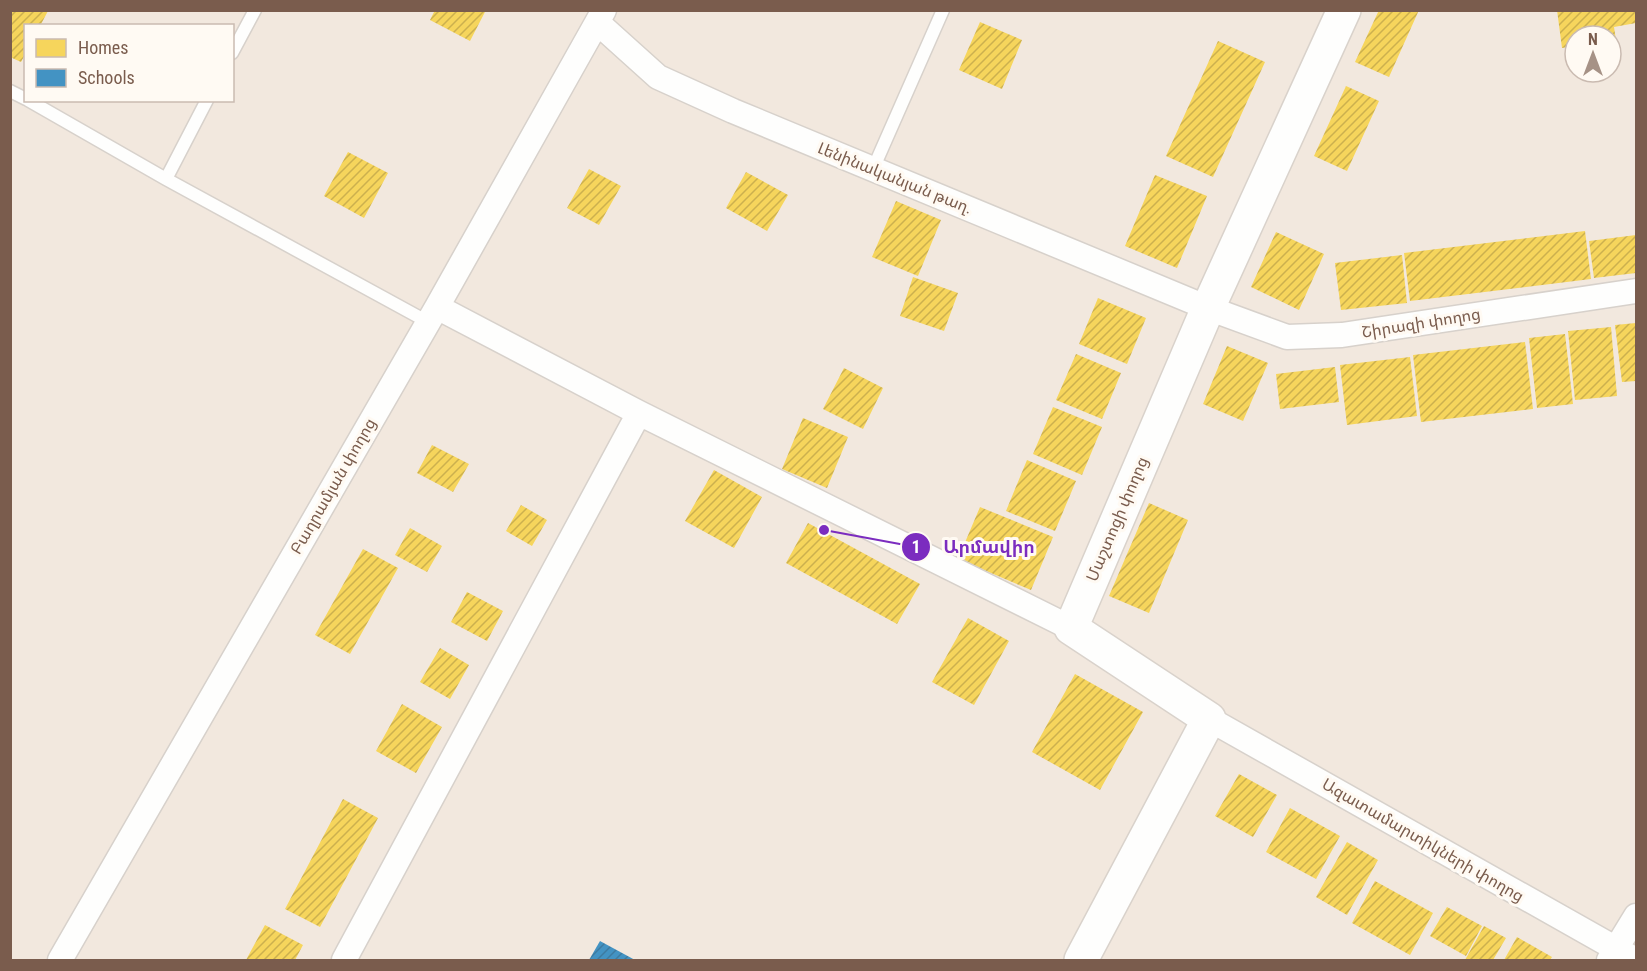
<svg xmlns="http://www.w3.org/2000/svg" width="1647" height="971" viewBox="0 0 1647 971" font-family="'Roboto Condensed','Noto Sans Armenian',sans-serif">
	<defs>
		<pattern id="homes-hatch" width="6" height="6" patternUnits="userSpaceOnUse" patternTransform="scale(1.5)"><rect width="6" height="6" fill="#f6d55c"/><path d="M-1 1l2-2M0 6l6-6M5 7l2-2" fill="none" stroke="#ccb04e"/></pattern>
		<pattern id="schools-hatch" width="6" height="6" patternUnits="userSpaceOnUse" patternTransform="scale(1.5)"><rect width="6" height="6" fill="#4393c3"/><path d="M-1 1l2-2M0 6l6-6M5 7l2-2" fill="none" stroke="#3d7ba1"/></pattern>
	</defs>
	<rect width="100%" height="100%" fill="#f9f5f0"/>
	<path fill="#f2e8de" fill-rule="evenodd" d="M10,11h1626v949h-1625zM26,26h206v74h-206zM1575,36h36v36h-36z"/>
	<path fill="url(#homes-hatch)" d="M10,10l38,1 -8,15h-14v27l-5,9 -11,-5z
		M435,10h51l-16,31 -40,-21z
		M1379,10h40l-30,67 -34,-15z
		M1557,10h79v13l-22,4 2,13h-5v-4h-36v10l-13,2z
		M980,22l42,18 -20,49 -43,-19z
		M1218,41l47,21 -52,115 -47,-21z
		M1346,86l33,15 -32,70 -33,-15z
		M348,152l40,21 -24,45 -40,-22z
		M589,169l32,17 -22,39 -32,-17z
		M746,172l42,23 -21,36 -41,-23z
		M1155,175l52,21 -30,72 -52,-22z
		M896,201l45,19 -23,56 -46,-19z
		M1585,231l6,48 -181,22 -6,-48z
		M1276,232l48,22 -25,56 -48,-23z
		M1636,235v38l-42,5 -5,-37z
		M1402,255l5,48 -66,7 -6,-47z
		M913,277l45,16 -14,38 -44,-15z
		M1098,298l48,20 -19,46 -48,-20z
		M1636,323v58l-14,1 -7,-57z
		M1611,327l6,69 -42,4 -7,-69z
		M1565,334l8,70 -36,4 -8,-70z
		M1525,342l8,67 -112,13 -8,-67z
		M1227,346l41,17 -25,58 -40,-17z
		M1076,354l45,19 -19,46 -46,-19z
		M1410,357l7,59 -70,9 -7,-60z
		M1335,367l4,35 -59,7 -4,-35z
		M844,368l39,20 -20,41 -40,-20z
		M1053,407l49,20 -20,48 -49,-21z
		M803,418l45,19 -21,51 -45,-19z
		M432,445l37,19 -16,28 -36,-19z
		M1027,460l49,21 -21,50 -49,-20z
		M714,470l48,27 -28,51 -49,-27z
		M1149,503l39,17 -39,93 -40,-17z
		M521,505l26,15 -15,26 -26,-15z
		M980,507l73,30 -22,53 -73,-31z
		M808,523l112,61 -23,40 -111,-61z
		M410,528l32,18 -15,26 -32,-17z
		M363,549l35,19 -48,86 -35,-19z
		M467,592l36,19 -16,30 -36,-19z
		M968,618l41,23 -35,64 -42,-23z
		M440,648l29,17 -19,34 -30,-17z
		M1075,674l68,38 -43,78 -68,-38z
		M402,704l40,23 -26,46 -40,-22z
		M1239,774l38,21 -24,42 -38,-21z
		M343,799l35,19 -58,109 -35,-18z
		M1290,808l50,28 -24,43 -50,-27z
		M1347,842l31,18 -31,55 -31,-18z
		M1375,881l58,32 -23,42 -58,-32z
		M1447,907l35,19 -16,30 -36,-20z
		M265,925l38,20 -8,15h-49z
		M1484,926l22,12 -13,22h-28z
		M1517,937l35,20 -2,3h-46z"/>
	<path fill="url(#schools-hatch)" d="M600,941l35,19h-46z"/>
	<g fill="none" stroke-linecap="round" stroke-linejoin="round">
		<defs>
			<path id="service" d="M232,53l23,-43
				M10,91l16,8
				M28,100l138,79 262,143
				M873,169l70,-159
				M166,179l41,-79"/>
			<path id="minor" d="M598,23l60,54 75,34 475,197 79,29 55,-2 294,-44
				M437,307l202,106 432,215
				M1209,719l427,241
				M60,960l377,-653 167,-297
				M344,960l295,-547
				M1609,960l27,-44"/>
			<path id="secondary" d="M1081,960l128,-241 -138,-91 137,-320 136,-298"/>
		</defs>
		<use href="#service" stroke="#d7d1cb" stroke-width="15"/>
		<use href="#minor" stroke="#d7d1cb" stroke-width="27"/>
		<use href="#secondary" stroke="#d9d2cb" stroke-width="36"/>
		<use href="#service" stroke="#fefefd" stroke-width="12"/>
		<use href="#minor" stroke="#fefefd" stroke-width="24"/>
		<use href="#secondary" stroke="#fefefd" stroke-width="33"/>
	</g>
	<g text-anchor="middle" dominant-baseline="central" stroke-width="6" stroke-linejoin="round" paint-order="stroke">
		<g font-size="16" fill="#7a5c4d" stroke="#fffaf3">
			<text transform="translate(895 178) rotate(22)">Լենինականյան թաղ.</text>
			<text transform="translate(1421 323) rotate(-9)">Շիրազի փողոց</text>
			<text transform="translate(333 486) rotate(-60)">Բաղրամյան փողոց</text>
			<text transform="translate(1117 519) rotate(-67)">Մաշտոցի փողոց</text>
			<text transform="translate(1423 840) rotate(30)">Ազատամարտիկների փողոց</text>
		</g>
	</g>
	<path fill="none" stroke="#7b2cbf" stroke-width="2" d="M824 530L916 547"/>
	<g fill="#7b2cbf" stroke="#fffaf3" stroke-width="2">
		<circle cx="824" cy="530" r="6"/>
		<circle cx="916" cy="547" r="15"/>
	</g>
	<g font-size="18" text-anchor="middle" font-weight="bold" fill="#fff">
		<text x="916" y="553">1</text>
	</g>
	<g font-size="18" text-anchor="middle" font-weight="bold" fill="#7b2cbf" stroke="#fffaf3" stroke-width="6" stroke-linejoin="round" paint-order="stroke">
		<text x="989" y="553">Արմավիր</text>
	</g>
	<rect width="1647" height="971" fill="none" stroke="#7a5c4d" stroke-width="24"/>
	<rect x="24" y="24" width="210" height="78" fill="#fffaf3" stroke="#cabbb1" stroke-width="1.5"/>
	<rect x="36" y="39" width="30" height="18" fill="#f6d55c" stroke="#cabbb1" stroke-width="1.5"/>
	<text x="78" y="54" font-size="18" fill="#7a5c4d">Homes</text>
	<rect x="36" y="69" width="30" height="18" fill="#4393c3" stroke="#cabbb1" stroke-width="1.5"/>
	<text x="78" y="84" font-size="18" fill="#7a5c4d">Schools</text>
	<g transform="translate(1593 54)"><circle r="28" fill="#fffaf3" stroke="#cabbb1" stroke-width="1.5"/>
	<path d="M0-4.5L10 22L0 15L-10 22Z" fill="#a69286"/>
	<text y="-9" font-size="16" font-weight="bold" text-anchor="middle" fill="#7a5c4d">N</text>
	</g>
</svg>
